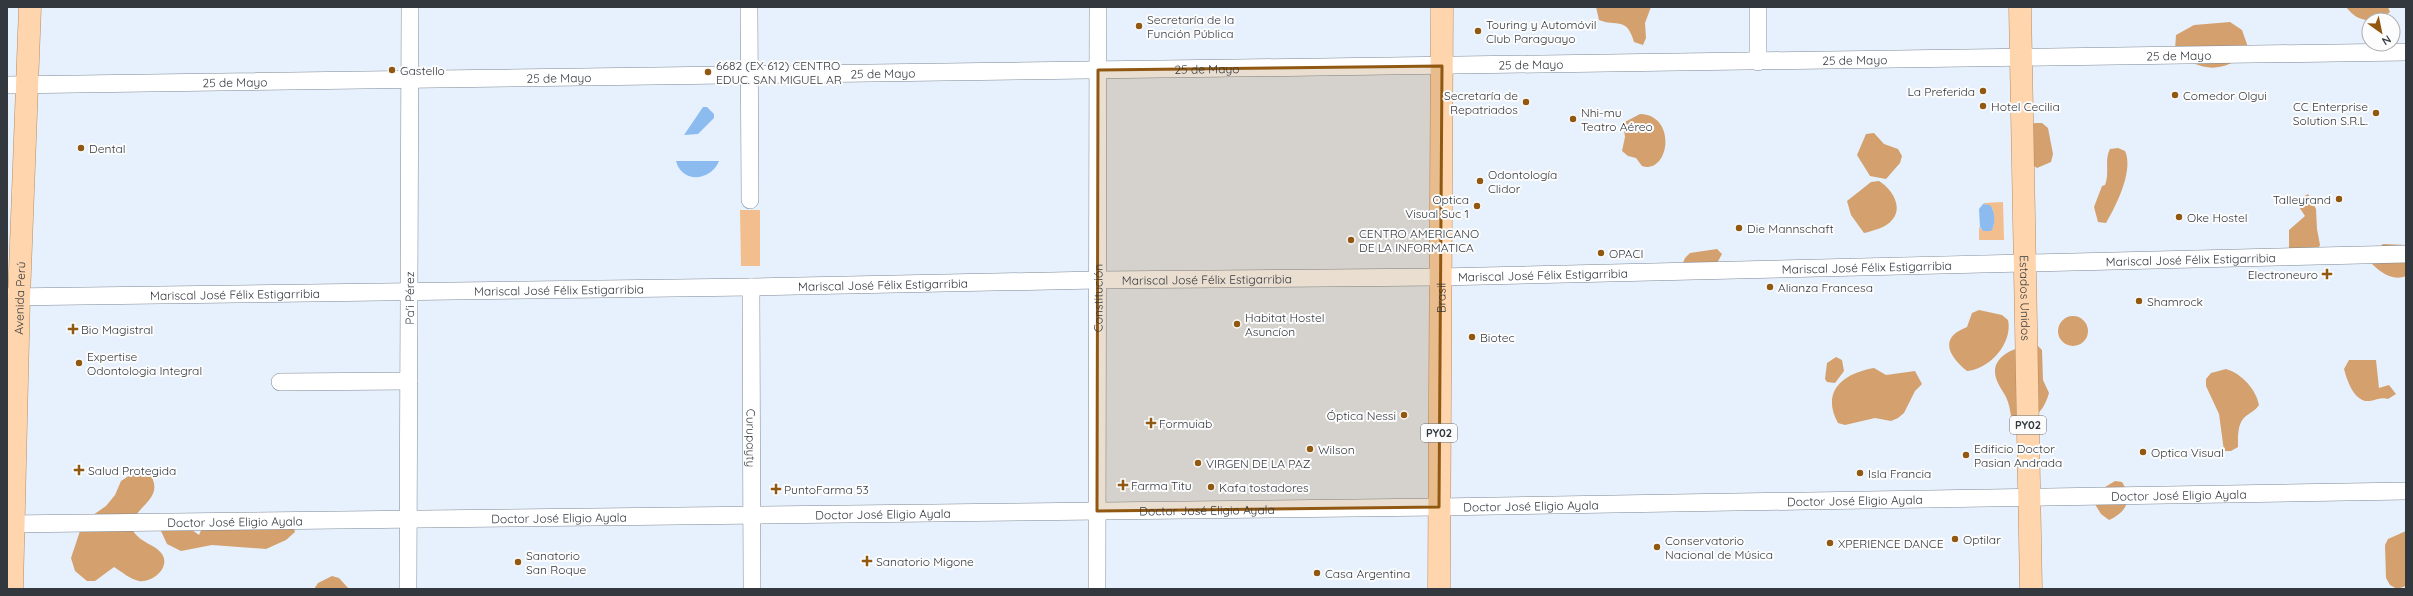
<svg xmlns="http://www.w3.org/2000/svg" width="2413" height="596" viewBox="0 0 2413 596" font-family="Quicksand,sans-serif">
	<rect width="100%" height="100%" fill="#e6f1fd"/>
	<path fill="#f3be8d" d="M2003,202l1,38h-25v-13l3,3 12,-4 -1,-17 -10,-6z
		M740,210h20v56h-19z"/>
	<path fill="#d4a06d" d="M1596,7h55l-6,16 1,15 -3,7 -9,-3c-7,-26 -18,-15 -35,-22z
		M2346,7h42l2,5c-16,12 -32,11 -44,-5z
		M2230,22l12,8 7,20c-24,24 -50,23 -74,0l1,-15 18,-10z
		M1640,114c38,1 29,61 2,52l-6,-8 -8,-2 -6,-5 3,-14 -2,-14z
		M2035,123h7l6,5 5,26 -2,8 -14,6 -7,-5 -2,-37z
		M1874,133l10,11 14,5 4,7 -2,7 -14,16 -16,-3 -13,-21 9,-21z
		M2118,148l7,3c9,19 -9,55 -19,72l-8,-1 -4,-15 8,-21 3,-1c5,-13 -1,-25 5,-36z
		M1879,181c12,7 25,26 13,39 -5,7 -19,11 -28,13l-13,-18 -4,-14 24,-19z
		M2308,194l8,15 1,20 3,16 -3,6 -28,-1v-20l16,-14 -8,-12 1,-4z
		M2383,244l23,1v31c-14,6 -27,-5 -36,-14l2,-8z
		M1717,249l5,5 -5,9 -35,2 3,-7 5,-5z
		M1979,310l23,5 6,5c5,23 -18,49 -41,51 -18,-15 -29,-33 0,-44l5,-14z
		M2058 331a15 15 0 1 1 30 0a15 15 0 1 1-30 0Z
		M2036,344l6,6 1,30 6,13c-5,18 -18,35 -38,23 -1,-6 -2,-13 -5,-19 -3,-6 -8,-12 -10,-19 -7,-23 23,-32 40,-34z
		M1836,357l6,3 2,11 -9,12 -8,-1 -2,-3 2,-16z
		M2349,360h27l3,28 10,-3 7,9 -8,5c-6,-2 -12,1 -18,2 -16,2 -23,-21 -26,-32z
		M1874,368l12,7 29,-4 7,13 -7,7 -11,22 -6,5 -7,3 -16,-3 -30,7 -7,-2c-18,-33 7,-50 36,-55z
		M2226,369c15,4 30,20 33,36 -4,6 -8,7 -13,11 -9,7 -8,21 -8,31l-7,4h-7l-5,-37 -13,-28v-7l5,-6z
		M139,469c7,1 12,4 14,11 6,16 -9,24 -17,35 -2,4 -2,11 -3,16 9,13 22,13 29,23 9,14 -10,29 -23,27 -9,-2 -17,-9 -25,-14l-19,14h-8l-12,-10 -4,-13 12,-36 23,-16 9,-11 6,-14z
		M2115,481l7,1c11,17 5,30 -13,38l-8,-6 -8,-13 2,-8z
		M175,524l13,3 11,8 3,-7 91,-3 2,7 -9,8 -20,9 -54,-4 -31,6 -14,-7 -6,-13z
		M2406,531v55l-9,3 -7,-4 -4,-7 -1,-33 3,-6z
		M332,576l7,2 10,11h-35l4,-6z"/>
	<path fill="#8cbbf0" d="M703,107h4l7,7v4l-16,16 -14,1z
		M676,161h43c-8,20 -37,23 -43,0z
		M1983,204l7,1c5,5 6,20 1,26h-8l-3,-4 -1,-18z"/>
	<g fill="none" stroke-linecap="round" stroke-linejoin="round">
		<defs>
			<g id="minor">
				<path d="M749,7l1,193"/>
				<path d="M1758,62v-55"/>
				<path id="s1" d="M7,85l2399,-33"/>
				<path id="s2" d="M751,287l1,302"/>
				<path id="s3" d="M7,297l744,-10 346,-7 343,-3 966,-23"/>
				<path d="M280,382l129,-1"/>
				<path id="s4" d="M7,524l1432,-17 967,-16"/>
				<path id="s5" d="M408,589l2,-582"/>
				<path id="s6" d="M1097,589l1,-582"/>
			</g>
			<g id="primary">
				<path id="s7" d="M2020,7l11,582"/>
				<path id="s8" d="M12,589l7,-292 11,-290"/>
				<path id="s9" d="M1439,589l3,-582"/>
			</g>
		</defs>
		<use href="#minor" stroke="#7d8996" stroke-width="18"/>
		<use href="#primary" stroke="#b78c62" stroke-width="23"/>
		<use href="#minor" stroke="#fff" stroke-width="17"/>
		<use href="#primary" stroke="#fed5ac" stroke-width="22"/>
	</g>
	<path fill="#915812" fill-opacity="0.2" stroke="#915812" stroke-width="3" stroke-linejoin="round" d="M1442,66l-3,441 -342,4 1,-441z"/>
	<g fill="#915812" stroke="#fcfcfc" stroke-width="1.5">
		<circle cx="1139" cy="26" r="4"/>
		<circle cx="1478" cy="31" r="4"/>
		<circle cx="392" cy="70" r="4"/>
		<circle cx="708" cy="72" r="4"/>
		<circle cx="1983" cy="91" r="4"/>
		<circle cx="2175" cy="95" r="4"/>
		<circle cx="1526" cy="102" r="4"/>
		<circle cx="1983" cy="106" r="4"/>
		<circle cx="2376" cy="113" r="4"/>
		<circle cx="1573" cy="119" r="4"/>
		<circle cx="81" cy="148" r="4"/>
		<circle cx="1480" cy="181" r="4"/>
		<circle cx="2339" cy="199" r="4"/>
		<circle cx="1477" cy="206" r="4"/>
		<circle cx="2179" cy="217" r="4"/>
		<circle cx="1739" cy="228" r="4"/>
		<circle cx="1351" cy="240" r="4"/>
		<circle cx="1601" cy="253" r="4"/>
		<path d="M2325 268h4v4h4v4h-4v4h-4v-4h-4v-4h4z"/>
		<circle cx="1770" cy="287" r="4"/>
		<circle cx="2139" cy="301" r="4"/>
		<circle cx="1237" cy="324" r="4"/>
		<path d="M71 323h4v4h4v4h-4v4h-4v-4h-4v-4h4z"/>
		<circle cx="1472" cy="337" r="4"/>
		<circle cx="79" cy="363" r="4"/>
		<circle cx="1404" cy="415" r="4"/>
		<path d="M1149 417h4v4h4v4h-4v4h-4v-4h-4v-4h4z"/>
		<circle cx="1310" cy="449" r="4"/>
		<circle cx="2143" cy="452" r="4"/>
		<circle cx="1966" cy="455" r="4"/>
		<circle cx="1198" cy="463" r="4"/>
		<path d="M77 464h4v4h4v4h-4v4h-4v-4h-4v-4h4z"/>
		<circle cx="1860" cy="473" r="4"/>
		<path d="M1121 479h4v4h4v4h-4v4h-4v-4h-4v-4h4z"/>
		<circle cx="1211" cy="487" r="4"/>
		<path d="M774 483h4v4h4v4h-4v4h-4v-4h-4v-4h4z"/>
		<circle cx="1955" cy="539" r="4"/>
		<circle cx="1830" cy="543" r="4"/>
		<circle cx="1657" cy="547" r="4"/>
		<path d="M865 555h4v4h4v4h-4v4h-4v-4h-4v-4h4z"/>
		<circle cx="518" cy="562" r="4"/>
		<circle cx="1317" cy="573" r="4"/>
	</g>
	<g text-anchor="middle" dominant-baseline="central" stroke-width="4" stroke-linejoin="round" paint-order="stroke">
		<g fill="#fcfcfc" stroke="#6f7377" stroke-width="1">
			<rect x="2010" y="416" width="36" height="18" rx="3"/>
			<rect x="1421" y="424" width="36" height="18" rx="3"/>
		</g>
		<g font-size="11" font-weight="bold" fill="#33383e">
			<text x="2028" y="425">PY02</text>
			<text x="1439" y="433">PY02</text>
		</g>
		<g font-size="12" fill="#33383e" stroke="#fcfcfc" text-anchor="start">
			<text x="1147" y="19">Secretaría de la<tspan x="1147" dy="14">Función Pública</tspan></text>
			<text x="1486" y="24">Touring y Automóvil<tspan x="1486" dy="14">Club Paraguayo</tspan></text>
			<text x="716" y="65">6682 (EX 612) CENTRO<tspan x="716" dy="14">EDUC. SAN MIGUEL AR</tspan></text>
			<text x="400" y="70">Gastello</text>
			<text x="1975" y="91" text-anchor="end">La Preferida</text>
			<text x="1518" y="95" text-anchor="end">Secretaría de<tspan x="1518" dy="14">Repatriados</tspan></text>
			<text x="2183" y="95">Comedor Olgui</text>
			<text x="1991" y="106">Hotel Cecilia</text>
			<text x="2368" y="106" text-anchor="end">CC Enterprise<tspan x="2368" dy="14">Solution S.R.L.</tspan></text>
			<text x="1581" y="112">Nhi-mu<tspan x="1581" dy="14">Teatro Aéreo</tspan></text>
			<text x="89" y="148">Dental</text>
			<text x="1488" y="174">Odontología<tspan x="1488" dy="14">Clidor</tspan></text>
			<text x="1469" y="199" text-anchor="end">Optica<tspan x="1469" dy="14">Visual Suc 1</tspan></text>
			<text x="2331" y="199" text-anchor="end">Talleyrand</text>
			<text x="2187" y="217">Oke Hostel</text>
			<text x="1747" y="228">Die Mannschaft</text>
			<text x="1359" y="233">CENTRO AMERICANO<tspan x="1359" dy="14">DE LA INFORMATICA</tspan></text>
			<text x="1609" y="253">OPACI</text>
			<text x="2318" y="274" text-anchor="end">Electroneuro</text>
			<text x="1778" y="287">Alianza Francesa</text>
			<text x="2147" y="301">Shamrock</text>
			<text x="1245" y="317">Habitat Hostel<tspan x="1245" dy="14">Asuncíon</tspan></text>
			<text x="81" y="329">Bio Magistral</text>
			<text x="1480" y="337">Biotec</text>
			<text x="87" y="356">Expertise<tspan x="87" dy="14">Odontologia Integral</tspan></text>
			<text x="1396" y="415" text-anchor="end">Óptica Nessi</text>
			<text x="1159" y="423">Formuiab</text>
			<text x="1974" y="448">Edificio Doctor<tspan x="1974" dy="14">Pasian Andrada</tspan></text>
			<text x="1318" y="449">Wilson</text>
			<text x="2151" y="452">Optica Visual</text>
			<text x="1206" y="463">VIRGEN DE LA PAZ</text>
			<text x="88" y="470">Salud Protegida</text>
			<text x="1868" y="473">Isla Francia</text>
			<text x="1131" y="485">Farma Titu</text>
			<text x="1219" y="487">Kafa tostadores</text>
			<text x="784" y="489">PuntoFarma 53</text>
			<text x="1963" y="539">Optilar</text>
			<text x="1665" y="540">Conservatorio<tspan x="1665" dy="14">Nacional de Música</tspan></text>
			<text x="1838" y="543">XPERIENCE DANCE</text>
			<text x="526" y="555">Sanatorio<tspan x="526" dy="14">San Roque</tspan></text>
			<text x="876" y="561">Sanatorio Migone</text>
			<text x="1325" y="573">Casa Argentina</text>
		</g>
		<g font-size="12" fill="#33383e" stroke="#fcfcfc">
			<text stroke="none"><textPath href="#s1" startOffset="2172">25 de Mayo</textPath></text>
			<text stroke="none"><textPath href="#s1" startOffset="1848">25 de Mayo</textPath></text>
			<text stroke="none"><textPath href="#s1" startOffset="1524">25 de Mayo</textPath></text>
			<text stroke="none"><textPath href="#s1" startOffset="1200">25 de Mayo</textPath></text>
			<text stroke="none"><textPath href="#s1" startOffset="876">25 de Mayo</textPath></text>
			<text stroke="none"><textPath href="#s1" startOffset="552">25 de Mayo</textPath></text>
			<text stroke="none"><textPath href="#s1" startOffset="228">25 de Mayo</textPath></text>
			<text stroke="none"><textPath href="#s3" startOffset="2184">Mariscal José Félix Estigarribia</textPath></text>
			<text stroke="none"><textPath href="#s3" startOffset="1860">Mariscal José Félix Estigarribia</textPath></text>
			<text stroke="none"><textPath href="#s3" startOffset="1536">Mariscal José Félix Estigarribia</textPath></text>
			<text stroke="none"><textPath href="#s3" startOffset="1200">Mariscal José Félix Estigarribia</textPath></text>
			<text stroke="none"><textPath href="#s3" startOffset="876">Mariscal José Félix Estigarribia</textPath></text>
			<text stroke="none"><textPath href="#s3" startOffset="552">Mariscal José Félix Estigarribia</textPath></text>
			<text stroke="none"><textPath href="#s3" startOffset="228">Mariscal José Félix Estigarribia</textPath></text>
			<text stroke="none"><textPath href="#s8" startOffset="291">Avenida Perú</textPath></text>
			<text stroke="none"><textPath href="#s5" startOffset="291">Pa'i Pérez</textPath></text>
			<text stroke="none"><textPath href="#s6" startOffset="291">Constitución</textPath></text>
			<text stroke="none"><textPath href="#s9" startOffset="291">Brasil</textPath></text>
			<text stroke="none"><textPath href="#s7" startOffset="291">Estados Unidos</textPath></text>
			<text stroke="none"><textPath href="#s2" startOffset="151">Curupayty</textPath></text>
			<text stroke="none"><textPath href="#s4" startOffset="2172">Doctor José Eligio Ayala</textPath></text>
			<text stroke="none"><textPath href="#s4" startOffset="1848">Doctor José Eligio Ayala</textPath></text>
			<text stroke="none"><textPath href="#s4" startOffset="1524">Doctor José Eligio Ayala</textPath></text>
			<text stroke="none"><textPath href="#s4" startOffset="1200">Doctor José Eligio Ayala</textPath></text>
			<text stroke="none"><textPath href="#s4" startOffset="876">Doctor José Eligio Ayala</textPath></text>
			<text stroke="none"><textPath href="#s4" startOffset="552">Doctor José Eligio Ayala</textPath></text>
			<text stroke="none"><textPath href="#s4" startOffset="228">Doctor José Eligio Ayala</textPath></text>
		</g>
	</g>
	<rect width="2413" height="596" fill="none" stroke="#33383e" stroke-width="16"/>
	<g transform="translate(2381 32) rotate(147)"><circle r="19" fill="#fcfcfc" stroke="#acaeb0"/>
	<path d="M0-3L7 15L0 10L-7 15Z" fill="#915812"/>
	<text y="-6" font-size="11" font-weight="bold" text-anchor="middle" fill="#33383e">N</text>
	</g>
</svg>
